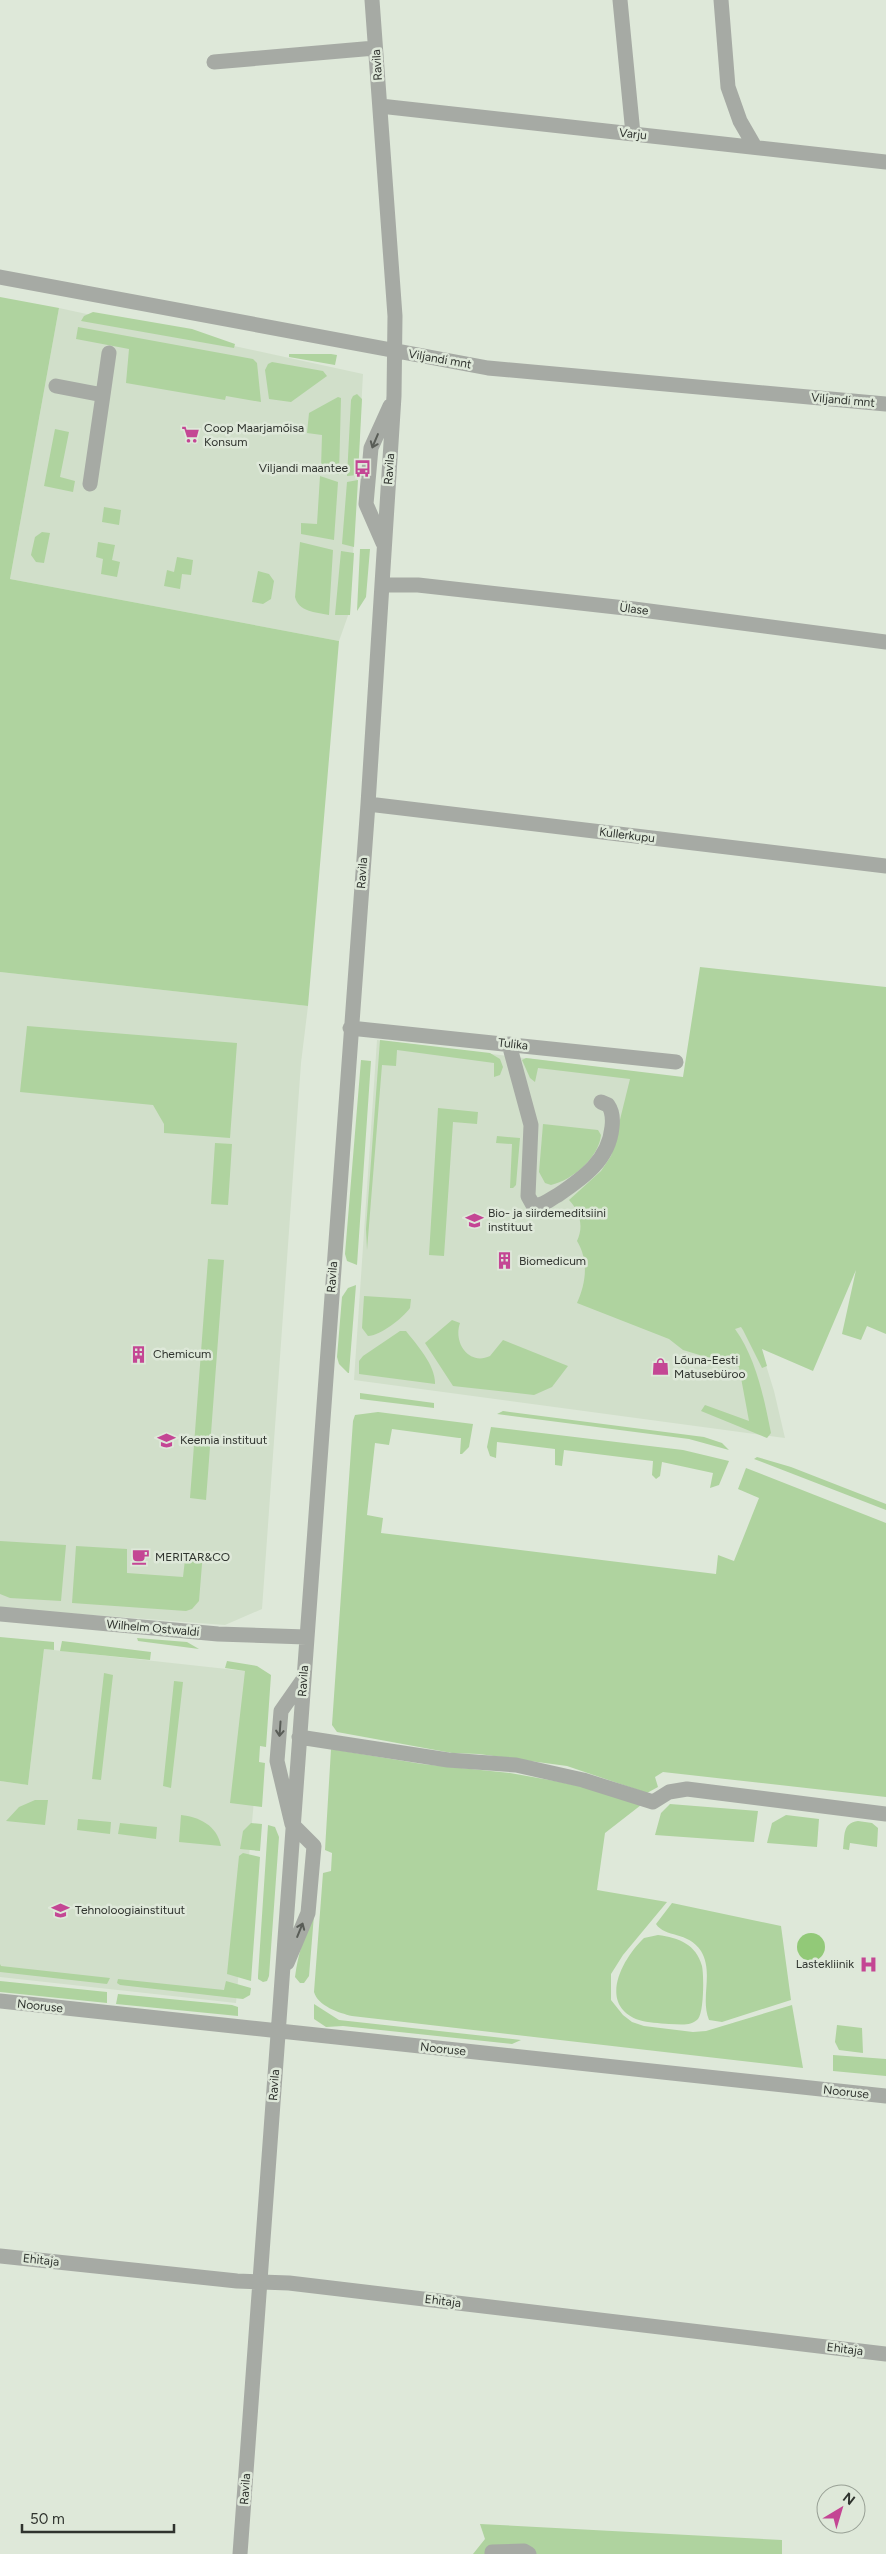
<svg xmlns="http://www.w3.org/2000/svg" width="886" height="2554" viewBox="0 0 886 2554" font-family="Figtree,sans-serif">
	<rect width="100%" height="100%" fill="#dee8d9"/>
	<path fill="#d1dfca" d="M59,308l304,66 -13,236 -11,31 -329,-62z
		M0,972l308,34 -7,57 -39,546 -37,16 -225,-17z
		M377,1040l261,32 123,277 13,42 11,47 -431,-58z
		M44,1649l201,22 20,5 -29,327 -236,-26v-196l28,4z"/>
	<path fill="#afd39f" d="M0,297l59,11 -49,271 329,62 -31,365 -308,-34z
		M93,312l99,17 43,15 -1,4 -153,-27 3,-5z
		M78,327l175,32 4,4 4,39 -35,-6 -1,4 -99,-17 3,-34 -53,-10z
		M289,354h42l6,1 -2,10 -46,-8z
		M272,362l51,9 4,5 -36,26 -22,-3 -4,-29 3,-6z
		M357,394l5,5 -4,76 -11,1 4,-76 2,-4z
		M338,397l3,1 -2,77 -18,-7 1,-33 -15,-2 2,-20z
		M55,429l14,3 -9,45 15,4 -2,11 -29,-6z
		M320,476l18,6 -4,58 -33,-6v-11l16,1z
		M358,480l-4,67 -12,-3 5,-62z
		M104,507l17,3 -2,15 -17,-3z
		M42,532l8,1 -6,30 -8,-1 -5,-7 4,-18z
		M98,542l17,3 -3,15 8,2 -3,15 -16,-3 2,-15 -7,-2z
		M300,542l33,8 -4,65c-14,-3 -30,-3 -34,-18z
		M360,549h10l-4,48 -9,14z
		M341,551l13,2 -4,62h-15z
		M177,557l16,3 -2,15 -9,-1 -2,15 -16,-3 3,-16 7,2z
		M258,571l11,3 5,7 -3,18 -8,5 -11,-2z
		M700,967l186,20v347l-19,-8 -6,14 -19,-6 14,-64 -43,101 -51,-22 5,17 -5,2 -19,-38 -2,-3 -6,2c21,29 29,69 36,104l-4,5 -66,-27 4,-6 44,16 -10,-54 -56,-17 -14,-11 -92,-36c9,-20 12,-42 0,-62 7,-15 3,-29 -8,-41l32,-29 10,-15 19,-77 -92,-11 -3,14 -5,-4 -8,-18 4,-2 157,19z
		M27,1026l210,17 -7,95 -66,-5v-9l-11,-19 -133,-13z
		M380,1040l110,13 10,6 3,8 -3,8 -6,2v-14l-97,-13 -1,16 -14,-1 -15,185 -1,-21z
		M361,1060l10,1 -14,204 -10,-4 -2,-7z
		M438,1108l40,4 -1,12 -24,-2 -9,134 -15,-1z
		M543,1124l55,6 3,5c-2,22 -28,45 -50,50l-6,-2 -6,-11z
		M497,1136l23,2 -4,47 -3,3h-3l2,-44 -16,-1z
		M215,1143l17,1 -4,61 -17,-1z
		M208,1259l16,1 -18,240 -16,-2z
		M356,1285l-7,88h-1l-9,-9 -2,-7 5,-60 6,-9z
		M364,1296l47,3 -1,9c-7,10 -30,28 -42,28l-6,-8z
		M452,1320l8,3c-7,20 9,43 30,33l13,-16 65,26 -16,21 -18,8 -81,-9 -28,-43z
		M400,1331h6c11,14 30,35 29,53l-76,-10v-13l4,-5z
		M360,1393l74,10v5l-74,-9z
		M503,1411l201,26 18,6 7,7 -40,-11 -192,-25z
		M378,1412l95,12 -4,23 -7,7h-2l1,-16h-2l-67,-9 -3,16 -14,-2 -8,72 16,3 -2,15 335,41 2,-19 16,6 25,-63 -21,-9 8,-21 140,55v274l-223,-25 -8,5 3,10 -11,6 -80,-27 -88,-12 -27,-1 -115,-21 -5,-7 21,-304 2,-6z
		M491,1427l192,23 46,11 -10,24 -9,3 3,-15 -51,-11 -2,14 -4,3 -4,-4 1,-14 -89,-11 -2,16 -7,-1v-16l-58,-7 -1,16 -6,-2 -3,-9z
		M757,1457l34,10 95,37v6l-132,-51z
		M0,1541l66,4 -5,56 -51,-3 -10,-4z
		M76,1546l51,3v24l56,4 3,-26 17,1 -4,49 -7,8 -6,2 -114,-8z
		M0,1637l54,5v8l-10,-1 -16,136 -28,-4z
		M137,1638l50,4 12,7 -61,-8z
		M62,1641l89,11 -1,8 -90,-9z
		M227,1661l30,5 14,9 -5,72 -6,-1 -1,16 6,1 -3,44 -32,-4 15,-132 -20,-3z
		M104,1673l9,2 -12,105 -9,-1z
		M174,1681l9,1 -12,106 -8,-2z
		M331,1749l91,15 88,9 45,8 43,9 43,15 -36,28 -8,57 70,12 -44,53 -12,19v26l12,15 9,7 12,4 49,6 13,-1 86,-26 11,63 -451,-52c-13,-3 -34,-10 -38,-24l9,-119 8,-2 1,-18 -7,-3z
		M35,1800h13l-3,25 -39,-4 13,-14z
		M670,1804l88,7 -4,31 -99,-7 6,-22z
		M181,1815c18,2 36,10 40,31l-42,-4z
		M786,1815l33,4 -2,28 -50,-4 5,-20z
		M78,1819l33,3 -1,12 -33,-4z
		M858,1821l14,2 6,5 -1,19 -27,-4 -1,7 -6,-1c2,-13 -1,-26 15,-28z
		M120,1823l37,4 -1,12 -38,-5z
		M251,1823l11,1 -2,27 -20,-2 3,-18z
		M268,1825l7,2 4,10 -10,139 -2,5 -4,1 -5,-3v-3z
		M243,1853l17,4 -9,124 -24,-7 12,-118z
		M672,1903l109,23 10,74 -69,22 -13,-2c-9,-22 5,-47 -8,-69 -13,-20 -36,-13 -45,-27z
		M314,1915l-5,61 -5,7h-4l-5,-6c3,-23 9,-42 19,-62z
		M658,1935c21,3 38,9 44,31 2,9 2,46 -4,53 -8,8 -19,5 -29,5 -10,-1 -21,-1 -30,-4 -42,-15 -17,-61 5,-82z
		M0,1964l1,2 109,12 -3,6 -107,-12z
		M118,1979l106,11 2,-9 25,7 -1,7 -7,4 -123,-14 -3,-2z
		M0,1981l107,11v11l-107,-11z
		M118,1994l114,11 6,2v9l-122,-12z
		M314,2004l25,16 182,20 -9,4 -169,-18 -17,1 -12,-8z
		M837,2025l25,3 1,25 -24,-3 -4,-8z
		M833,2055l53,4v17l-53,-5z
		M480,2524l302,16v14h-309l12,-15z"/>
	<path fill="#92c978" d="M797 1947a14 14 0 1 1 28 0a14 14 0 1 1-28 0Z"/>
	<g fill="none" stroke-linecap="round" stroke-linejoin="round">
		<path stroke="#a6aaa4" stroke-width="15" d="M620,0l13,134
			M721,0l7,87 12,34 15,26
			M214,62l161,-14
			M380,106l506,56
			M0,277l488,91 398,36
			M56,386l47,9 -13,89
			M103,395l6,-42
			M383,543l-17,-39 5,-56 19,-42
			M382,585h36l216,24 252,33
			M368,804l518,62
			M350,1028l326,34
			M509,1044l22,81 -3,71 5,9c9,2 17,-6 25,-10 25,-17 51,-35 54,-68 1,-8 1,-15 -4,-22l-7,-3
			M0,1614l218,20 88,3
			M299,1737l149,23 68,5 67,15 70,22 16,-10 18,-3 199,25
			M287,1963l21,-50 6,-67 -22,-22 -15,-63 4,-50 21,-30
			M0,2001l886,95
			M0,2256l237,25 52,2 597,71
			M240,2554l128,-1750 26,-408 1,-80 -23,-316
			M492,2554v-2l32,-1 5,3"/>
	</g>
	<defs><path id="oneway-shaft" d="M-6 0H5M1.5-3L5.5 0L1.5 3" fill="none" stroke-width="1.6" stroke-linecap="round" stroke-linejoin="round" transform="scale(1.25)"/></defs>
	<g stroke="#595d57">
		<use href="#oneway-shaft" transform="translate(375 441) rotate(113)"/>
		<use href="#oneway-shaft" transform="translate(280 1729) rotate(94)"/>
		<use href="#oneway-shaft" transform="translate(300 1930) rotate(-68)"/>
	</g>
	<defs>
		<symbol id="supermarket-bare" viewBox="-9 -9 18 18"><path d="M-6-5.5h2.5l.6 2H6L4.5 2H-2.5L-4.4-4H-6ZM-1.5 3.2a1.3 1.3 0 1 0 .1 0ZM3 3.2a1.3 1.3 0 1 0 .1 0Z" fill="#c44694" stroke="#dee8d9" stroke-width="2.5" paint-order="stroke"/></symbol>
		<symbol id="bus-bare" viewBox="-9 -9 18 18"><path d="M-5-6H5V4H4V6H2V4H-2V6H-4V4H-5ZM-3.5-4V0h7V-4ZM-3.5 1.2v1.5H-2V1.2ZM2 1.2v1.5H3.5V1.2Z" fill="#c44694" stroke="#dee8d9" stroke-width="2.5" paint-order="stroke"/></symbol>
		<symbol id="university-bare" viewBox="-9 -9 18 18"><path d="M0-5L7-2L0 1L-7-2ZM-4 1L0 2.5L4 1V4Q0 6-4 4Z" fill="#c44694" stroke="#dee8d9" stroke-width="2.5" paint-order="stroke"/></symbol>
		<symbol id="building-bare" viewBox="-9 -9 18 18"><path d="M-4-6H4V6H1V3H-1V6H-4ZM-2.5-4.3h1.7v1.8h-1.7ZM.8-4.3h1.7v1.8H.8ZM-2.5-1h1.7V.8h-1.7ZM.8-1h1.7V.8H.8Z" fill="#c44694" stroke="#dee8d9" stroke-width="2.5" paint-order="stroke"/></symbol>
		<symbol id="shop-bare" viewBox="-9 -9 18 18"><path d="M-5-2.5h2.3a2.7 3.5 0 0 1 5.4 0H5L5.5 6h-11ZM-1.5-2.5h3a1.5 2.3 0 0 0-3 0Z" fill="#c44694" stroke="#dee8d9" stroke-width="2.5" paint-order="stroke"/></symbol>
		<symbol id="cafe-bare" viewBox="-9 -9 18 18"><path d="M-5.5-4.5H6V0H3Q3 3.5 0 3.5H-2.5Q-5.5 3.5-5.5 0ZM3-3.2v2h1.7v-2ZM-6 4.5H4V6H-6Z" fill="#c44694" stroke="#dee8d9" stroke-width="2.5" paint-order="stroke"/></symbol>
		<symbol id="hospital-bare" viewBox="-9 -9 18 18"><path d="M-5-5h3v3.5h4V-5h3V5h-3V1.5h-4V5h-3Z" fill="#c44694" stroke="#dee8d9" stroke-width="2.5" paint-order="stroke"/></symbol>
	</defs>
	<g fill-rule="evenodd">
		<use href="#supermarket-bare" x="178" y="422" width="25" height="25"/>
		<use href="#bus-bare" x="350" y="456" width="25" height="25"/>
		<use href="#university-bare" x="462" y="1208" width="25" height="25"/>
		<use href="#building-bare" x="492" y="1248" width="25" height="25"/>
		<use href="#building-bare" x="126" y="1342" width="25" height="25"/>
		<use href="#shop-bare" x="648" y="1354" width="25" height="25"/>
		<use href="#university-bare" x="154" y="1428" width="25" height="25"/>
		<use href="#cafe-bare" x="128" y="1544" width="25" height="25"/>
		<use href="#university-bare" x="48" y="1898" width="25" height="25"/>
		<use href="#hospital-bare" x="856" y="1952" width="25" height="25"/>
	</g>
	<g text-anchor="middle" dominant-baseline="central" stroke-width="5" stroke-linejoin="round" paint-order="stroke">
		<g font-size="12" fill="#2f332e" stroke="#dee8d9">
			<text transform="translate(377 65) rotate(-94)">Ravila</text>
			<text transform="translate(633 134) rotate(6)">Varju</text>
			<text transform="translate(440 359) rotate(10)">Viljandi mnt</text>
			<text transform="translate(843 400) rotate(5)">Viljandi mnt</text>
			<text transform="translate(389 469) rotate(-86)">Ravila</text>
			<text transform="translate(634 609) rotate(7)">Ülase</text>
			<text transform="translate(627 835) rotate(7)">Kullerkupu</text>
			<text transform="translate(362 873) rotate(-86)">Ravila</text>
			<text transform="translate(513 1044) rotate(6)">Tulika</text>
			<text transform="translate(332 1277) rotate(-86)">Ravila</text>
			<text transform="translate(153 1628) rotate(5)">Wilhelm Ostwaldi</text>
			<text transform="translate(303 1681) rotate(-86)">Ravila</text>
			<text transform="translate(40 2006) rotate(6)">Nooruse</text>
			<text transform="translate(443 2049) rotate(6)">Nooruse</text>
			<text transform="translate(274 2085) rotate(-86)">Ravila</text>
			<text transform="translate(846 2092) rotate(6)">Nooruse</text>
			<text transform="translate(41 2260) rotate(6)">Ehitaja</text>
			<text transform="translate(443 2301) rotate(7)">Ehitaja</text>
			<text transform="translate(845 2349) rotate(7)">Ehitaja</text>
			<text transform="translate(245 2489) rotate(-86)">Ravila</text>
		</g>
		<g font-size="12" fill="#2f332e" stroke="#dee8d9" text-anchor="start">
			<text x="204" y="428">Coop Maarjamõisa<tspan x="204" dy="14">Konsum</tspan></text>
			<text x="348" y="468" text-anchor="end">Viljandi maantee</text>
			<text x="488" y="1213">Bio- ja siirdemeditsiini<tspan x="488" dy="14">instituut</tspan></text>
			<text x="519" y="1261">Biomedicum</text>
			<text x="153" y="1354">Chemicum</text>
			<text x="674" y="1360">Lõuna-Eesti<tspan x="674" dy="14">Matusebüroo</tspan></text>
			<text x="180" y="1440">Keemia instituut</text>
			<text x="155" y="1557">MERITAR&amp;CO</text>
			<text x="75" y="1910">Tehnoloogiainstituut</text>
			<text x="854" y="1964" text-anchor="end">Lastekliinik</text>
		</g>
	</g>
	<g transform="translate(841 2509) rotate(38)"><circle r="24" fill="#dee8d9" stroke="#98a095"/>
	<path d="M0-4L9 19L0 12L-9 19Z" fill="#c44694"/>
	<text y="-8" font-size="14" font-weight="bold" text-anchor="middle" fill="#2f332e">N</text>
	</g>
	<path d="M22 2524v8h152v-8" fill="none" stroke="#2f332e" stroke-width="2.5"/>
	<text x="30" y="2524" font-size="15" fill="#2f332e" stroke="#dee8d9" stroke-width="4" paint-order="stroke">50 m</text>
</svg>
